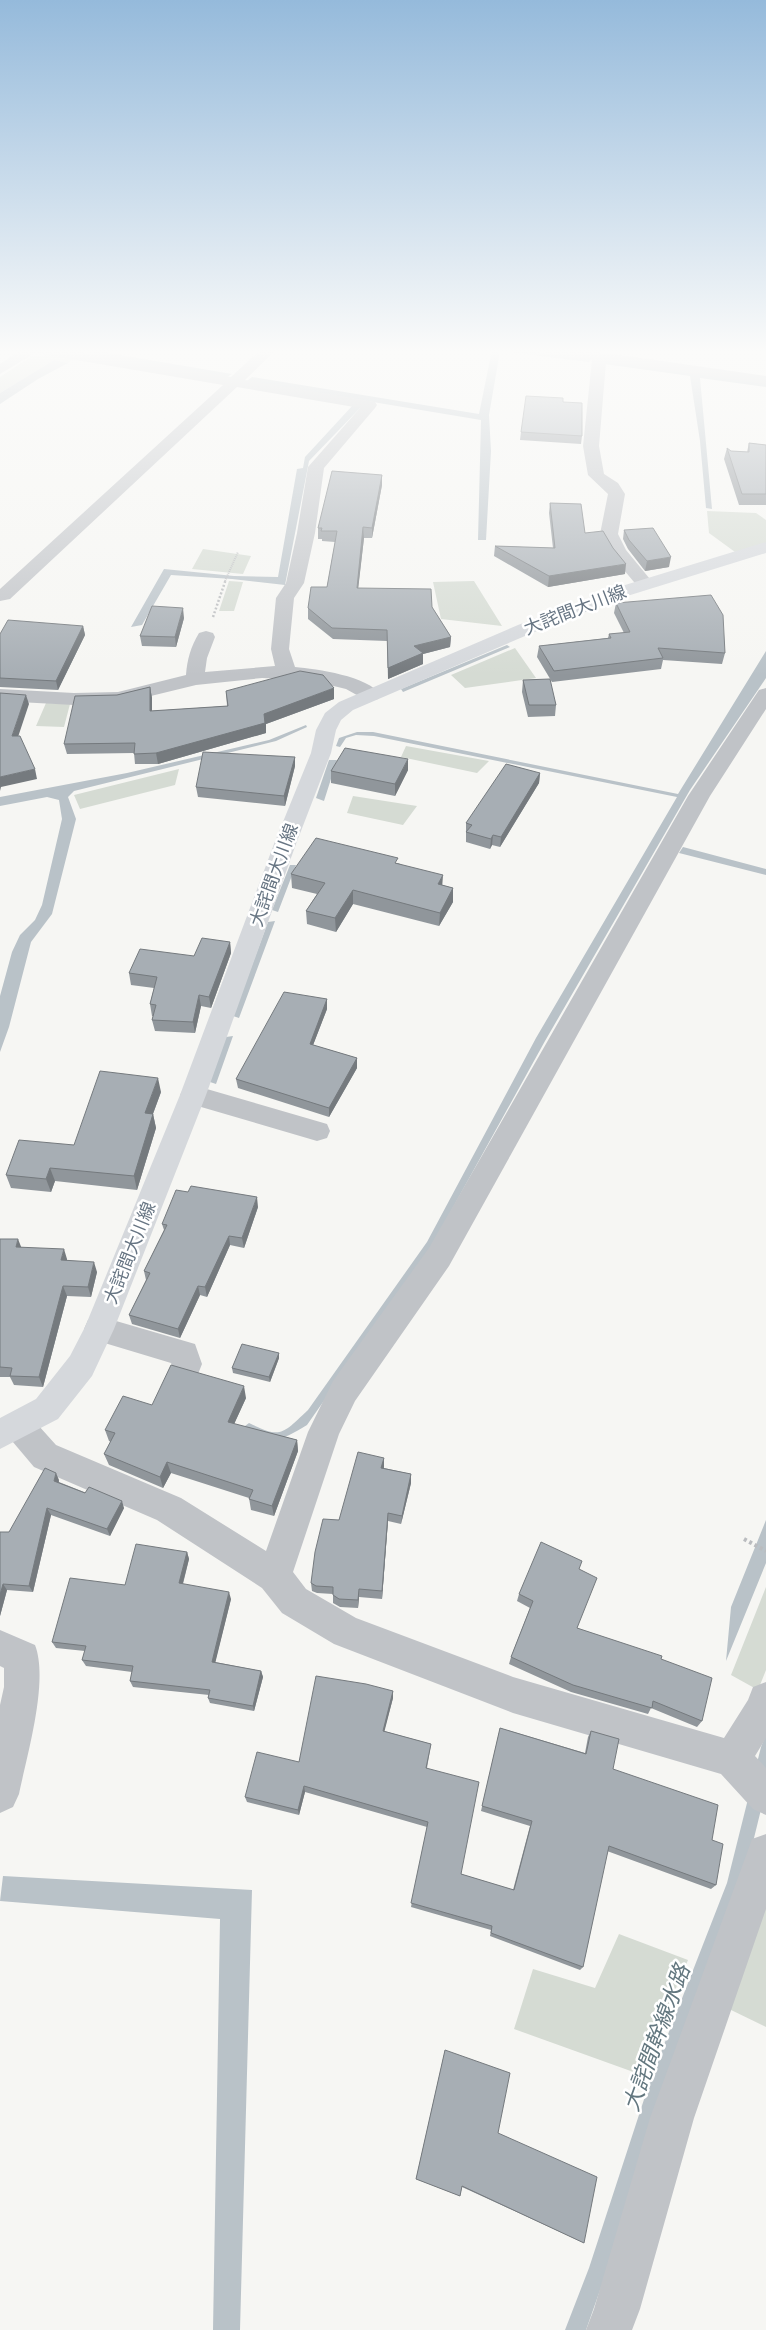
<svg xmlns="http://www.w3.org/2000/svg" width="766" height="2330" viewBox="0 0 766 2330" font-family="'Varela Round','Noto Sans JP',sans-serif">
	<rect width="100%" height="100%" fill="#f6f6f3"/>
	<path fill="#d5dbd3" d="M50,355l23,4 -5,4 -14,-3 -54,33v-16l32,-21z
		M707,511l49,2 10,7v23l-31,9 -26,-19z
		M203,549l48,7 -8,18 -51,-5z
		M229,581l14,1 -9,29h-15z
		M474,581l28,45 -61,-7 -8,-37z
		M515,648l21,30 -71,10 -14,-13z
		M46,703l24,1 -6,23 -28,-1z
		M406,746l83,15 -12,12 -76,-16z
		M179,769l-4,16 -95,24 -6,-14z
		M353,796l64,10 -14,19 -56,-12z
		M766,1587v83l-8,20 -27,-15z
		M766,1906v121l-37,-18z
		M619,1934l69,26 -49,114 -125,-45 19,-60 62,19z"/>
	<path fill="#b9c2c8" d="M77,350h22l27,6 106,18 -5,3 -107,-17z
		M492,350h29l70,9 -2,3 -89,-11 -11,64 2,36 -5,89h-8l3,-120 -234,-39 5,-4 227,37z
		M54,360l14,3 -30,16 -38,25v-11z
		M607,361l159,22v4l-66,-9 12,131 -6,-1 -6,-67 -10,-65 -86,-12z
		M353,405l9,1 -53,55 -24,124 -53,-6 -61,-4 -29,50 -11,2 33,-58 70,7 44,1 19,-108 6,-1 2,-11z
		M507,645l3,2 -107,45 -2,-3z
		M766,651v27l-76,112 -145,251 -115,208 -123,176c-30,18 -31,18 -62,1l4,-3c33,16 33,11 59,-13l119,-168 109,-204 141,-241 -303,-61 -18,-1 -10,3 -6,9 -4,-1 3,-8 18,-6h16l305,62z
		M306,725l1,2 -31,14 -202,50 -6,6 8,22 -24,95 -21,28 -22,85 -9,25v-56l12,-44 8,-17 15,-15 7,-15 20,-86 -3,-19 -12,-3 -47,9v-9l127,-24 142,-33z
		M329,760h8l-13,41 -8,-3z
		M683,847l83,22v6l-87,-22z
		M290,865h6l-18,47 -6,-2z
		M275,921l-36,97 -6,-2 35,-94z
		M233,1036l-17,48 -6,-2 16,-45z
		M766,1520v43l-40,98 5,-54z
		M766,1734v55l-24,98 -156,443h-21l24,-62 62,-190 76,-195 34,-136z
		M3,1876l249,14 -12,440h-27l7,-411 -220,-18z"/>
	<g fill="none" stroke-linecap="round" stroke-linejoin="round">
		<path stroke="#babcbf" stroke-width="2" stroke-dasharray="1 1" stroke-linecap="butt" d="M225,581l13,-29"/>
		<path stroke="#babcbf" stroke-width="2.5" stroke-dasharray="2 2" stroke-linecap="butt" d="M213,617l13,-38"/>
		<path stroke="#babcbf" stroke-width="4" stroke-dasharray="3 3" stroke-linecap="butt" d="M744,1539l22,12"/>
		<path fill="#c0c3c7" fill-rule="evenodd" d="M22,349h40l169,28 30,-28h16l-32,31 130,22 2,3 -2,3 -51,60 -9,65 -11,50 -10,15 -5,51 6,18c22,2 73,9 86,28l-3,4 -7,2 -7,-2 -18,-10 -37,-9 -47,-2 -66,7 -78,19 -44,1 -74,-4v-12l74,4 44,-1 68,-17c1,-15 5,-29 13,-42l7,-2 7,2 2,4 -8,21 -2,14 70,-6 -4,-17 5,-51 10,-15 11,-50 11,-66 52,-59 -123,-21 -227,212 -10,2v-12l223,-204 -188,-32 -35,21v-10z
			M538,349h41l187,27v8l-160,-22 -7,84 5,28 14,9 7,11 -7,40 8,16 28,34 -3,4h-12l-26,-31 -13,-23 8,-40 -20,-19 -5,-29 9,-86 -47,-7z
			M766,688v21l-56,87 -261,470 -94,135 -16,33 -46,138 13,17 50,29 157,59 211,61 24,-38 5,-13 13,-5v56l-11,18 11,12v47l-13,-6 -32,-35 -208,-61 -179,-69 -52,-31 -20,-25 -105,-68 -123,-53 -27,-32 -5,-10 5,-10 11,-4 11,4 27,30 125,53 85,53 42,-119 25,-51 96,-133 259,-452 71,-106z
			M193,1085l134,39 3,7 -3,7 -10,3 -133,-39 -4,-7 4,-7z
			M99,1316l96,28 7,20 -4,10 -11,4 -11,-4 -5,-11 -83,-25 -4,-9 4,-9z
			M0,1630l35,15c14,36 -8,110 -16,149l-6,13 -13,6v-108l4,-18v-19l-4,-2z
			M766,1834v75l-72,209 -54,191 -8,21h-46l8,-21 56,-191 97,-265 5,-14z"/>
		<path fill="#d5d8dc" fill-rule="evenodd" d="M766,542v11l-142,44 -92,36 -179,77 -12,10 -5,10 -5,23 -35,91 -90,251 -92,234 -22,47 -34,43 -58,30v-31l36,-19 34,-43 15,-29 95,-232 94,-251 37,-91 5,-23 9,-17 14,-11 179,-77 94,-36z"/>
	</g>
	<path fill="#90969b" d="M563,402l19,34 -1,8 -61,-4 1,-8z
		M749,443l17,2v60h-27l-15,-46 3,-11 4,3 16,1z
		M382,475v10l-10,53h-8l-6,50 74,19 19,30 -1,10 -27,7v10l-35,15 -1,-38 -54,-2 -25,-20v-11l19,-21 8,-45 -13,-1v-2h-4v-11z
		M550,503l35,30 40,41 -77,13 -54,-31 1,-10 58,2 -4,-35z
		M624,530l45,37 -24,4 -17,-22 -5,-10z
		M616,603l109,50 -3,11 -59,-4 -2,9 -109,13 -15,-25 2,-11 69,-8 1,-4 15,-1 -10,-20z
		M184,618l-8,29 -34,-1 -2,-10z
		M83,626l2,9 -27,55 -58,-3v-53z
		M523,680l33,25 -1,11 -27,1 -6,-25z
		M150,687l2,11v13l75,-5 -1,-15 108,8 -68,25v9l-108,31h-23l-1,-11 -67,1 -3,-10 53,-49z
		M295,757v9l-10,40 -87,-9 -2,-10z
		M408,770l-13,26 -64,-13v-12z
		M540,773l-1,10 -39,64 -8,-2 -2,4 -24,-7v-19z
		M398,863l44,22 11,3v14l-14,24 -86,-22 -17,28 -29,-8 -1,-13 11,-17 -25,-6 -1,-14z
		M230,942l1,11 -20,55 -10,-2 -6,27 -40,-2 -3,-11 1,-4h-1l-2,-12 4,-16 -23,-3 -2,-12 65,-17z
		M327,999v10l-14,36 44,13v10l-28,49 -91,-29 -2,-9z
		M161,1092l-8,22 3,14 -19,62 -82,-9 -4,11 -40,-4 -5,-13 68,-30z
		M258,1207l-14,41 -14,-3 -23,52 -7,-2 -20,43 -48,-14 -3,-9 17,-35 -2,-9 20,-41 -2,-6z
		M0,1239l21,8 46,12v1l30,12 -6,25 -24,-1 -24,91 -29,-2 -4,-8h-10z
		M279,1353v5l-9,24 -37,-9 -1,-5z
		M246,1398l-12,26 63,16 1,11 -24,65 -23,-6 -2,-12 -78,-25 -8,15 -54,-23 -5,-11 7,-12 -2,-1 -4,-11 47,-25z
		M384,1458v10l27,6v9l-10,41 -13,-3 -6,78 -23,-2 -1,11 -18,-1 -7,-4v-9l-16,-1 -5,-2 -1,-8 28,-63z
		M59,1480v2l65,26 -14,28 -59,-21 -18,77 -26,-2 -7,26v-84h9z
		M187,1552l2,7 -6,25 48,15 -16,63 46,9 2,6 -9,34 -44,-8 -2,-5 1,-3 -76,-8 -3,-6 2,-9 -46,-6 -4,-6 3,-9 -29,-3 -4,-6 73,-57z
		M579,1570l-2,58 84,31 41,62 -5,6 -46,-19 -3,6 -77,-22 -62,-28 2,-7 19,-49 -13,-7 2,-7z
		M393,1691v7l-9,33 47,13 -4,24 34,106 52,16 17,-64 -49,-15 19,-83 85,25 3,-16 3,-6 22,38 99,71 4,45 -5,4 -104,-38 -24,116 -3,3 -90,-34 1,-6 -80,-23 16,-80 -122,-35 -6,23 -52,-13 -2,-5 54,-35z
		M445,2050l53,83 86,110 -122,-56 -2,9 -44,-17z"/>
	<path fill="#757a7e" d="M382,475v10l-10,53v-10z
		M363,527l1,11 -7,61v-11z
		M671,557l-2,10 -24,4 2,-10z
		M626,564l-1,10 -77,13 1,-11z
		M183,608l1,10 -8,29 -1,-10z
		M83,626l2,9 -27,55 -2,-9z
		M451,637l-1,10 -27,7v10l-35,15v-11l26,-22z
		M150,687l2,11v23l-2,-10z
		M334,688v11l-68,25v9l-108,31 -2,-11z
		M26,695l3,9 -14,42 -3,-10z
		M295,757v9l-10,40 -1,-10z
		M408,759v11l-13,26v-12z
		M35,769l2,10 -36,8 -1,4v-14z
		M540,773l-1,10 -39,64 1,-10z
		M493,835l-1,10 -2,4 1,-10z
		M443,875l-1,14 -4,-5z
		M453,888v14l-14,24 1,-13z
		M353,890v14l-17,28 -1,-14z
		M230,942l1,11 -20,55 -2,-11z
		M199,995l2,11 -6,27 -2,-11z
		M327,999v10l-17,44v-9z
		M357,1058v10l-28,49v-9z
		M158,1078l3,14 -13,35 -3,-14z
		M153,1114l3,14 -19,62 -3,-14z
		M50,1168l5,13 -4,11 -5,-13z
		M257,1197l1,10 -14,41 -2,-10z
		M229,1236l1,9 -23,52 -2,-10z
		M18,1239l4,10 -6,-2z
		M64,1249l3,10 -2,11 -4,-10z
		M94,1262l3,10 -6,25 -3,-10z
		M63,1286l4,10 -24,91 -4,-10z
		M198,1286l2,9 -20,43 -2,-9z
		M279,1353v5l-9,24 -1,-5z
		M244,1386l2,12 -16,35 -2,-11z
		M297,1440l1,11 -24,65 -2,-10z
		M384,1458v9l-3,10v-9z
		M167,1462l4,11 -8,15 -3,-11z
		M56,1473l3,7 -2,8 -3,-7z
		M411,1474v9l-10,41 1,-8z
		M122,1501l2,7 -14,28 -3,-7z
		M47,1508l4,7 -18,77 -4,-6z
		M388,1513v8l-6,78v-8z
		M187,1552l2,7 -8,31 -2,-7z
		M3,1584l4,6 -7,26v-21z
		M359,1589v8l-1,11v-8z
		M229,1592l2,7 -17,69 -2,-6z
		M261,1671l2,6 -9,34 -1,-5z
		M393,1691v7l-10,39v-6z
		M304,1786l1,6 -6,23 -1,-5z"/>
	<path fill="#a7aeb4" stroke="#757a7e" d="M526,396l37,2v4l19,1v33l-61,-4z
		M749,443l17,2v49h-24l-15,-46 4,3 18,1z
		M332,471l50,4 -10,53 -9,-1 -6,61 74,1 1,18 19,30 -37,9 9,7 -35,15 -1,-38 -55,-2 -24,-20 3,-21h16l10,-56h-16l1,-3h-4z
		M550,503l31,1 4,29 18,-2 10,17 13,16 -77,12 -54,-30 60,2z
		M653,528l18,29 -24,4 -18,-21 -5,-10z
		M711,595l12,20 2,38 -67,-5 5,10 -109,13 -15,-25 72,-8 -2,-4 21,-2 -14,-29z
		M152,606l31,2 -8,29 -35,-1z
		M8,620l75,6 -27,55 -56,-3v-44z
		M300,671l23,4 11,13 -70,26 1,9 -109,30 -22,1 1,-11 -71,1 11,-48 42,-1 33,-8v24l78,-5 -2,-15z
		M550,679l6,26h-27l-6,-25z
		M0,693l26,2 -14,41h8l15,33 -35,8z
		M345,748l63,11 -13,25 -64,-13z
		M203,752l92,5 -11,39 -88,-9z
		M506,764l34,9 -39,64 -8,-2 -2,4 -25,-7 6,-7 -6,-2z
		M316,838l82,20 -3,5 48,12 -5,9 15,4 -13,25 -87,-23 -18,28 -29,-7 19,-28 -34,-9z
		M202,938l28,4 -21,55 -10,-2 -6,27 -41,-2 4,-15 -6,-1 7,-27 -28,-4 11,-24 54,7z
		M284,992l43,7 -17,45 47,14 -28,50 -93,-29z
		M100,1071l58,7 -13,35 8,1 -19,62 -84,-8 -4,11 -40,-4 13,-35 55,5z
		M191,1186l66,11 -15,41 -13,-2 -24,51 -7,-1 -20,43 -49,-14 21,-42 -6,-2 23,-46 -5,-1 14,-34 12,2z
		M0,1239h18l-2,8 48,2 -3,11 33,2 -6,25 -25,-1 -24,91 -29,-1 2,-8 -12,-1z
		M242,1344l37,9 -10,24 -37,-9z
		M171,1365l73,21 -16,36 69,18 -25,66 -23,-7 4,-9 -86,-28 -7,15 -56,-23 11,-21 -10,-3 18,-34 29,9z
		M358,1452l26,6 -3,10 30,6 -9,42 -14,-3 -6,78 -23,-2 -1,11 -19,-1 -6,-4v-8l-17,-1 -5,-3 4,-31 8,-33 16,1z
		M45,1468l11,5 -2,8 31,12 4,-6 33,14 -15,28 -60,-21 -18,78 -26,-2 -3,11v-63h9z
		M541,1542l41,19 -3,8 18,9 -20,50 85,28 -1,3 51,19 -10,43 -49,-20 -1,7 -79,-23 -62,-28 22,-56 -14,-7z
		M136,1544l51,8 -8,31 50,9 -17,70 49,9 -8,35 -45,-8 2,-8 -80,-9 3,-15 -51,-6 4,-14 -34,-4 18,-64 55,7z
		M316,1676l50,8 27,7 -10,40 48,13 -5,24 53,14 -18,92 53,16 18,-69 -50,-15 18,-78 86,26 5,-23 28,8 -6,30 105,36 -6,35 11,4 -7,41 -107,-39 -26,121 -92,-34 1,-7 -81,-23 17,-81 -124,-36 -6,24 -53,-13 12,-45 42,10z
		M445,2050l65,23 -12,60 99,44 -13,66 -122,-57 -2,10 -44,-17z"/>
	<linearGradient id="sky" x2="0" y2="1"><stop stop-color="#95badb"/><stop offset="0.52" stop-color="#fbfbfa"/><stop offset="1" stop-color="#fbfbfa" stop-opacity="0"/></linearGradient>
	<rect width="766" height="676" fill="url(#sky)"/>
	<g text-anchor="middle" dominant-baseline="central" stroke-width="5" stroke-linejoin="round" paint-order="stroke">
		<g font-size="18" fill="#677583" stroke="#fff">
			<text transform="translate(575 610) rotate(-21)">大詫間大川線</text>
			<text transform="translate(274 875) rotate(-70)">大詫間大川線</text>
			<text transform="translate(130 1253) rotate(-68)">大詫間大川線</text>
		</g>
		<g font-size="22" font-style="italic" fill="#63777f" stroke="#fff">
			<text transform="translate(657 2038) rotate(-70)">大詫間幹線水路</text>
		</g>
	</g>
</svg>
